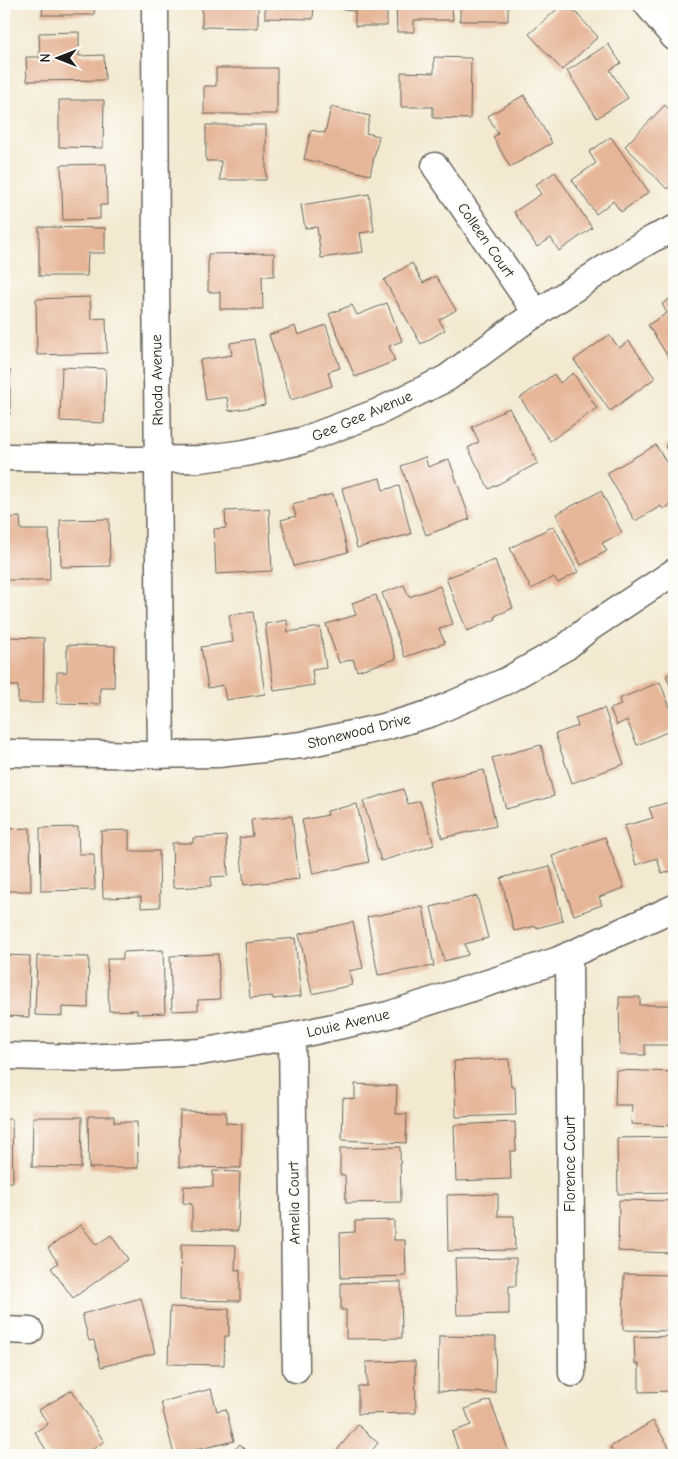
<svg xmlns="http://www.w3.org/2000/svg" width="678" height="1459" viewBox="0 0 678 1459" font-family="'Comic Neue',sans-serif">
	<rect width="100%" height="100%" fill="#fdfcf7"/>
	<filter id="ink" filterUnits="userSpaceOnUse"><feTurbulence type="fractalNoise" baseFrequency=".02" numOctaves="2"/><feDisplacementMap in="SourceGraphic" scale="10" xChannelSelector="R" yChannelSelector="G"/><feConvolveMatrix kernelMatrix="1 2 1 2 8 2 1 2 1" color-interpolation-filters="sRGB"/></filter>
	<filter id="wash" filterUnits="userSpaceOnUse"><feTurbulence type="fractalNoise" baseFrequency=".0096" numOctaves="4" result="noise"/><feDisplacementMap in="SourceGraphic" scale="20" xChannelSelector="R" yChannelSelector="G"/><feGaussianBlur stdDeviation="1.12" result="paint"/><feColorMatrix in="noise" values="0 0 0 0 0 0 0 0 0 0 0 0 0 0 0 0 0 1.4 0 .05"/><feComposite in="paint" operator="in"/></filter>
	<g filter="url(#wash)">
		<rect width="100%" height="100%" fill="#f3e9d1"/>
		<g id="blocks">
			<path fill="#e6b698" d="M43,4h52l-1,11h-52z
				M202,4h56v24l-56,-1z
				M265,4h49l-1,15 -48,-1z
				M343,4h44v22h-32v-15l-12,-1z
				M396,4h56l1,16h-39v12h-17z
				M460,4h48v17h-48z
				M563,4h5l30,33 -36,33 -33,-36z
				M79,32v24l25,-1 1,25 -78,1 -1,-24h14l-1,-24z
				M608,44l13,19 -11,7 18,28 -31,20 -30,-47z
				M434,57l37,1 -1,61 -37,-1v-11h-32v-35l33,1z
				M216,68h61v46h-73v-28h12z
				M524,95l28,48 -42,24 -17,-30 5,-3 -10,-18z
				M59,100h45l-1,48 -44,-1z
				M665,105l9,10v67l-7,7 -42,-43z
				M331,107l39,9 -4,17 13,3 -9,39 -66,-16 7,-29 14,3z
				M206,125h60v55h-46l1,-19h-15z
				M611,137l38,55 -28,20 -8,-11 -17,13 -24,-34 24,-17 -7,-11z
				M106,164l1,41h-7v14l-37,1 -2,-55z
				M555,172l37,56 -33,23 -8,-13 -14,9 -23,-35 27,-18 -6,-9z
				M369,194l5,37 -14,2 3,19 -42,6 -4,-31 -12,1 -4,-23z
				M39,227l66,1v25h-17l-1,23h-48z
				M274,253v23h-12l1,33h-43v-17h-12v-38z
				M412,263l11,20 13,-7 20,34 -17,10 6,10 -24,14 -37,-64z
				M674,296v70l-26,-41 19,-12 -5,-9z
				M90,297l1,22 15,-1 1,35 -70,2 -1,-56z
				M387,303l15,38 -13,5 6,15 -40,16 -26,-63 23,-9 5,10z
				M326,325l14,43 -12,4 4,14 -41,14 -22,-65 26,-9 3,9z
				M609,335l10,13 10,-7 26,37 -45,33 -36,-51z
				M254,339l11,66 -36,6 -2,-14 -21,3 -6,-40 32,-5 -2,-12z
				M62,367l44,2 -2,54 -44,-2z
				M4,370h6v44l-6,1z
				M573,373l24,35 -47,33 -30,-43 34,-24 6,9z
				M509,408l29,55 -49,26 -21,-41 11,-6 -7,-15z
				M674,440v23l-9,-17z
				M656,445l18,31v27l-11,6 -2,-3 -26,15 -28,-48z
				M425,457l3,10 21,-8 21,60 -44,16 -25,-69z
				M380,478l3,12 16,-4 12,48 -54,14 -15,-60z
				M601,491l21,42 -20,10 5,8 -26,14 -25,-51z
				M333,494l15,58 -54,14 -13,-46 15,-4 -4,-12z
				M269,509l3,62 -56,3 -2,-45 12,-1 -1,-17z
				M20,517l1,13h28l1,50h-46v-62z
				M109,519l1,47 -49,1 -1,-47z
				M554,526l24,46 -20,11 -4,-6 -23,12 -21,-41z
				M495,560l18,48 -18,8 1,3 -29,12 -21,-53z
				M404,585l5,12 31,-11 13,38 -14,5 6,14 -40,14 -23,-64z
				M376,595l20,64 -39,12 -4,-12 -14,4 -13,-39 30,-9 -4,-12z
				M253,612l12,82 -39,6 -3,-15 -15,3 -7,-41 32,-5 -4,-27z
				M287,620l1,12 32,-5 6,41 -14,2 2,15 -40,6 -9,-67z
				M4,637l40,1 -1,65h-25v-17h-14z
				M67,645l48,1 -1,41h-14v17l-43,-1v-31h10z
				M674,672v21l-8,-17z
				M660,682l14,36v11l-37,16 -10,-25 -10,5 -7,-16 11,-4 -2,-6z
				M604,708l20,56 -52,19 -17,-49 23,-8 -3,-8z
				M541,745l13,51 -48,13 -14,-51z
				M484,770l12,56 -54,12 -13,-57z
				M403,789l5,15 12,-3 14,44 -53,16 -18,-60z
				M673,801l1,4v65l-12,4 -5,-16 -21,7 -12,-39 29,-8 -4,-10z
				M357,804l12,58 -56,12 -11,-54 26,-5 -1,-4z
				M292,816l7,63 -55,6 -5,-47 14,-2 -2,-16z
				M78,827l1,27h15l1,36 -54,1 -1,-63z
				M30,828l1,63h-27v-62z
				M129,830v21h30l1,56 -19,1v-11l-38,1 -2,-67z
				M226,836l2,40 -17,1v9l-38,2 -1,-45h21v-5z
				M605,837l19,51 -25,9 3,8 -28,10 -22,-59z
				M550,866l13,55 -26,7 -1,-2 -22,5 -13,-53z
				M477,896l11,42 -23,6 3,11 -24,6 -13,-54z
				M423,907l11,59 -56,9 -11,-58z
				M353,922l10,46 -14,3 3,14 -40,9 -13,-60z
				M295,938l6,58 -28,3 -1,-3 -22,2 -5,-55z
				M163,950l2,63 -28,1v-4l-28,1 -2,-52h16v-7z
				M218,954l2,45 -22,1v10l-26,1 -2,-55z
				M4,955l26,1 -1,61 -25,-1z
				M37,956l52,1 -1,51 -26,-1v9l-27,-1z
				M619,997h21v8h29l1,40h-25v10h-25z
				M509,1059l2,28h4l1,28 -60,2 -2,-56z
				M616,1070l58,2v54l-43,-2 1,-19h-17z
				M355,1084l42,2 -1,28h11l-1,29 -64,-3 1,-42 12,1z
				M180,1111l46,1v11l16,1 -1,44 -62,-1z
				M88,1116h26v6h23l1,46h-49z
				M33,1117h49l-1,51 -49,-1z
				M4,1119h8l1,63h-9z
				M515,1122l1,29h-6l1,28 -55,2 -2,-56z
				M674,1137v56l-56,1 -1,-56z
				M400,1147l1,55 -55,1 -1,-28h-5v-27z
				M213,1171l27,1 -2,59 -46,-2v-25l-9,-1 1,-17 29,1z
				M498,1194v22h16l1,34 -67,1 -1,-56z
				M619,1200l54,1 -2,52 -53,-2z
				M394,1220v20h11l1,36 -65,2 -1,-45 15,-1v-11z
				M81,1225l15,20 15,-10 17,24 -55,39 -22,-30 7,-5 -10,-15z
				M181,1244l55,1 -1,25h5v31l-60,-1z
				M516,1258v28h-7v28l-52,1 -2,-56z
				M624,1274l47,1v19h3v37l-51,-1z
				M401,1282l1,56 -56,1v-29h-5v-27z
				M141,1298l14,55 -54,14 -7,-27 -5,1 -7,-27z
				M170,1307l59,2v27h-4l-1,29 -56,-1z
				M439,1336l57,1 -1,56 -57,-2z
				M674,1336v55l-35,1v-28h-4l-1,-27z
				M415,1361l1,52 -58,1v-28h9l-1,-24z
				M211,1389l6,22 9,-2 8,32 -60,14 -13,-53z
				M72,1390l32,52 -20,13h-35l-14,-23 13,-8 -9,-14z
				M490,1400l20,55h-50l-8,-23 19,-7 -6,-16z
				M653,1421l21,34h-59l-5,-8z
				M358,1425l20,18 -9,11 2,1h-38z
				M240,1444l11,11h-22z"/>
		</g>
	</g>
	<g filter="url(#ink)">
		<use href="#blocks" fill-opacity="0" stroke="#67645b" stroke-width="1"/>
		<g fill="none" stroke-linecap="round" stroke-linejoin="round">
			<defs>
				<path id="minor" d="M155,4l1,274 5,477
					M647,4l27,33
					M435,166l102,148
					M4,457l94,1 31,2 71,-1 45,-6 56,-12 77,-29 69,-34 69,-51 115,-76 23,-13 20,-9
					M4,753l101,1 29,1 84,-1 84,-9 86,-19 44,-13 74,-32 60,-34 22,-18 86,-57
					M569,955l3,418
					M292,1036l4,333
					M4,1056l81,2 115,-6 92,-16 96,-21 168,-54 118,-53
					M4,1330l26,1"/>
			</defs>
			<use href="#minor" stroke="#67645b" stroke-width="29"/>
			<use href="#minor" stroke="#fff" stroke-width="26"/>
		</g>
	</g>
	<g text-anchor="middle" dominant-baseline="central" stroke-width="5" stroke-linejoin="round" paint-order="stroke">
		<g font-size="15" fill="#1c1c1c" stroke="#fdfcf7">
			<text transform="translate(486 240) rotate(55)">Colleen Court</text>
			<text transform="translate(157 380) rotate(-91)">Rhoda Avenue</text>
			<text transform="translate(362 416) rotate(-23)">Gee Gee Avenue</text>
			<text transform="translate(359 731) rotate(-14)">Stonewood Drive</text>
			<text transform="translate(348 1023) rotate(-13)">Louie Avenue</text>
			<text transform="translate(570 1164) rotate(-90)">Florence Court</text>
			<text transform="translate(294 1203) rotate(-91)">Amelia Court</text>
		</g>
	</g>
	<rect width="678" height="1459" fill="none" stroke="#fdfcf7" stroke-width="20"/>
	<g transform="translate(58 58) rotate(270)" stroke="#fdfcf7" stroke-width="4" paint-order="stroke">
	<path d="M0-4L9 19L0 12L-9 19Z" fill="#1c1c1c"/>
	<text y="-8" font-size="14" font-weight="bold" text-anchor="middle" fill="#1c1c1c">N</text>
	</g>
</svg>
